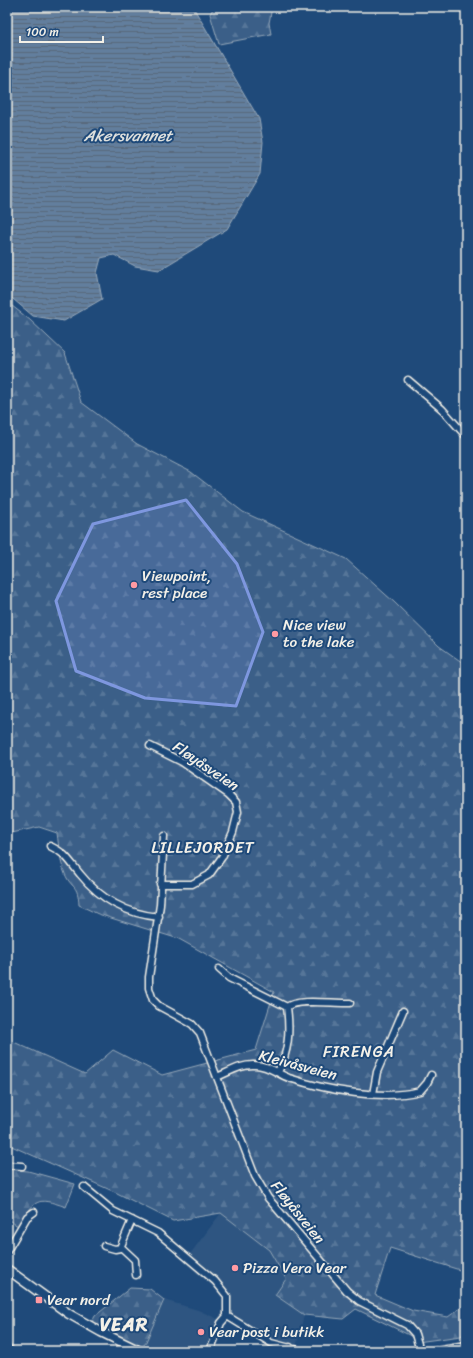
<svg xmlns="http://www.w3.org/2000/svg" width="473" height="1358" viewBox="0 0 473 1358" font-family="Sriracha,sans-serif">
	<defs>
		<pattern id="forest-firs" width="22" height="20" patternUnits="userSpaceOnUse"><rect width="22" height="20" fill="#3a5f88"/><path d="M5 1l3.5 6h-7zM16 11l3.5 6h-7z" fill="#577699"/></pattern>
		<pattern id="water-rules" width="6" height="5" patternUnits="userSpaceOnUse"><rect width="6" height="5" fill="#627e9d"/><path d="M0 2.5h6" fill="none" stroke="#58687a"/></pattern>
	</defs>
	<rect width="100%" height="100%" fill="#1f4a7a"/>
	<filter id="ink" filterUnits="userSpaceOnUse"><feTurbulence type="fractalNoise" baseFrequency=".025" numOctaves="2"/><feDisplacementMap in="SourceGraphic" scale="8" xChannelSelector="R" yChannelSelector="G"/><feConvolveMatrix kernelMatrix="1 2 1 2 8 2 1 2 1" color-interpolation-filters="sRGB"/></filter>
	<g filter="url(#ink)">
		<path fill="#2d5581" d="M221,1213l48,37 17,29 -11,16 29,20 -9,36 -24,-6 -40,-22 -7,1 -9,27h-57l-13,-7 19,-44 34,10 20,9 8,-14 -3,-10 -39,-33z"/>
		<path fill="url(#forest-firs)" stroke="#97a8b8" d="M214,7h58l-3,16 2,11 -52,10 -9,-30z
			M7,302l23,18 35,33 16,49 56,42 54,28 52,40 103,47 48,43 45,44 27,19v607l-76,-24 -15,47 38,16 35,6 18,-13v26l-5,6 -44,6 -8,-7 -53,-26 -13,10 -39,-4 -29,-20 11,-16 -17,-29 -48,-37 -48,8 -56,-28 -110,-49v-105l78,35 28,-24 49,25 94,-25 18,-58 -95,-53 -81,-25 -19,-9c-1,-22 -7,-15 -14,-31 -5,-12 -6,-27 -8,-41l-18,-6 -27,6 -5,-2z
			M7,1169l21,2 47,13 -9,23c-31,-11 -30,-7 -48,19l-11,-7z
			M130,1288l20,1 14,11 -19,44 -4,3 -50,-23 4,-8z"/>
		<path fill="url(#water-rules)" stroke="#9cacbb" d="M7,7h186l66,112 4,23 -3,32 -33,55 -68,41 -24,-4 -21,-11 -13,3 -4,15 5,26 -38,22 -31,-5 -26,-22z"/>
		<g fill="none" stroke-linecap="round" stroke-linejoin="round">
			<defs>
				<path id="minor" d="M408,380l34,29 24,27
					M150,746l32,16 46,32 8,8 2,10 -5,20 -11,25 -13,18 -17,9h-32
					M164,836l-4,69 -11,72v11l4,12 6,6 33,18 8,9 55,143 13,22 79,93 12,10 48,24 8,9 5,17
					M50,846c17,8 19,15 30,28 21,26 46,40 79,43
					M219,969l10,9 58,29
					M287,1007c10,-9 48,-3 63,-4
					M278,1072c11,-21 12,-41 9,-65
					M217,1077c12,-5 25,-13 38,-12 13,0 23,9 34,13 37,12 93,23 131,13l7,-8 4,-8
					M373,1094l4,-22 26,-61
					M7,1165l15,1
					M84,1187l29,24 45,22 57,48 12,15v20l44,27 31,8
					M104,1246l11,3 5,-1 12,-28
					M121,1247l14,13 1,15
					M7,1251l20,-34 7,-5
					M7,1347l4,4
					M210,1351l11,-28 6,-7
					M279,1351l11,-4
					M429,1351l37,-6"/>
				<path id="major" d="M7,1269l62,45 32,18 39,19"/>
			</defs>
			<use href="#minor" stroke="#f4f1e8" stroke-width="9"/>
			<use href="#major" stroke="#f4f1e8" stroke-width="11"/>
			<use href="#minor" stroke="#1f4a7a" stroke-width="6"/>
			<use href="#major" stroke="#1f4a7a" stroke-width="8"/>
		</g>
	</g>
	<path fill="#7e97df" fill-opacity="0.2" stroke="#7e97df" stroke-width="3" stroke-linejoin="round" d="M186,500l51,64 26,68 -27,74 -91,-8 -69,-27 -20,-70 37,-77z"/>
	<g fill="#ff9aa2" stroke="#1f4a7a" stroke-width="1.5">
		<circle cx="134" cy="585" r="4"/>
		<circle cx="275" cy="634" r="4"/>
		<circle cx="235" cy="1268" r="4"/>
		<rect x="35" y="1296" width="8" height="8" rx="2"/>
		<circle cx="201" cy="1332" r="4"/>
	</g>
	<g text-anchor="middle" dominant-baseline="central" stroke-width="4" stroke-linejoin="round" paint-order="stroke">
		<g font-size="15" fill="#f4f1e8" stroke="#1f4a7a" text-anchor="start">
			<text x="142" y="576">Viewpoint,<tspan x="142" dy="17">rest place</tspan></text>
			<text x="283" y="625">Nice view<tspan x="283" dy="17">to the lake</tspan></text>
			<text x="243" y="1268">Pizza Vera Vear</text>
			<text x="47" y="1300">Vear nord</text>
			<text x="209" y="1332">Vear post i butikk</text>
		</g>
		<g font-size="15" fill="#f4f1e8" stroke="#1f4a7a">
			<text transform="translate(206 766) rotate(34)">Fløyåsveien</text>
			<text transform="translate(298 1065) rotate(15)">Kleivåsveien</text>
			<text transform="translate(298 1212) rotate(51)">Fløyåsveien</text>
		</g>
		<g font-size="16" font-style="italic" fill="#dee0dd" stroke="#1f4a7a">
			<text x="128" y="135">Akersvannet</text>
		</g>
		<g font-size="16" letter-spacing="1" fill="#f4f1e8" stroke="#1f4a7a">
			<text x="203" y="847">LILLEJORDET</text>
			<text x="359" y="1051">FIRENGA</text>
		</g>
		<g font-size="19" font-weight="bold" letter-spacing="1" fill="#f4f1e8" stroke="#1f4a7a">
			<text x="124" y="1324">VEAR</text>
		</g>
	</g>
	<rect width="473" height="1358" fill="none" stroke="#1f4a7a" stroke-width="24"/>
	<rect x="12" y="12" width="449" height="1334" fill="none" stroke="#f4f1e8" stroke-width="1.5" filter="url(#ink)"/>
	<path d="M20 36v6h83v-6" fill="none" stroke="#f4f1e8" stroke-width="2"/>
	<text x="26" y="36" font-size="12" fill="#f4f1e8" stroke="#1f4a7a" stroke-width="3" paint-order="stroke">100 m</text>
</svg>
